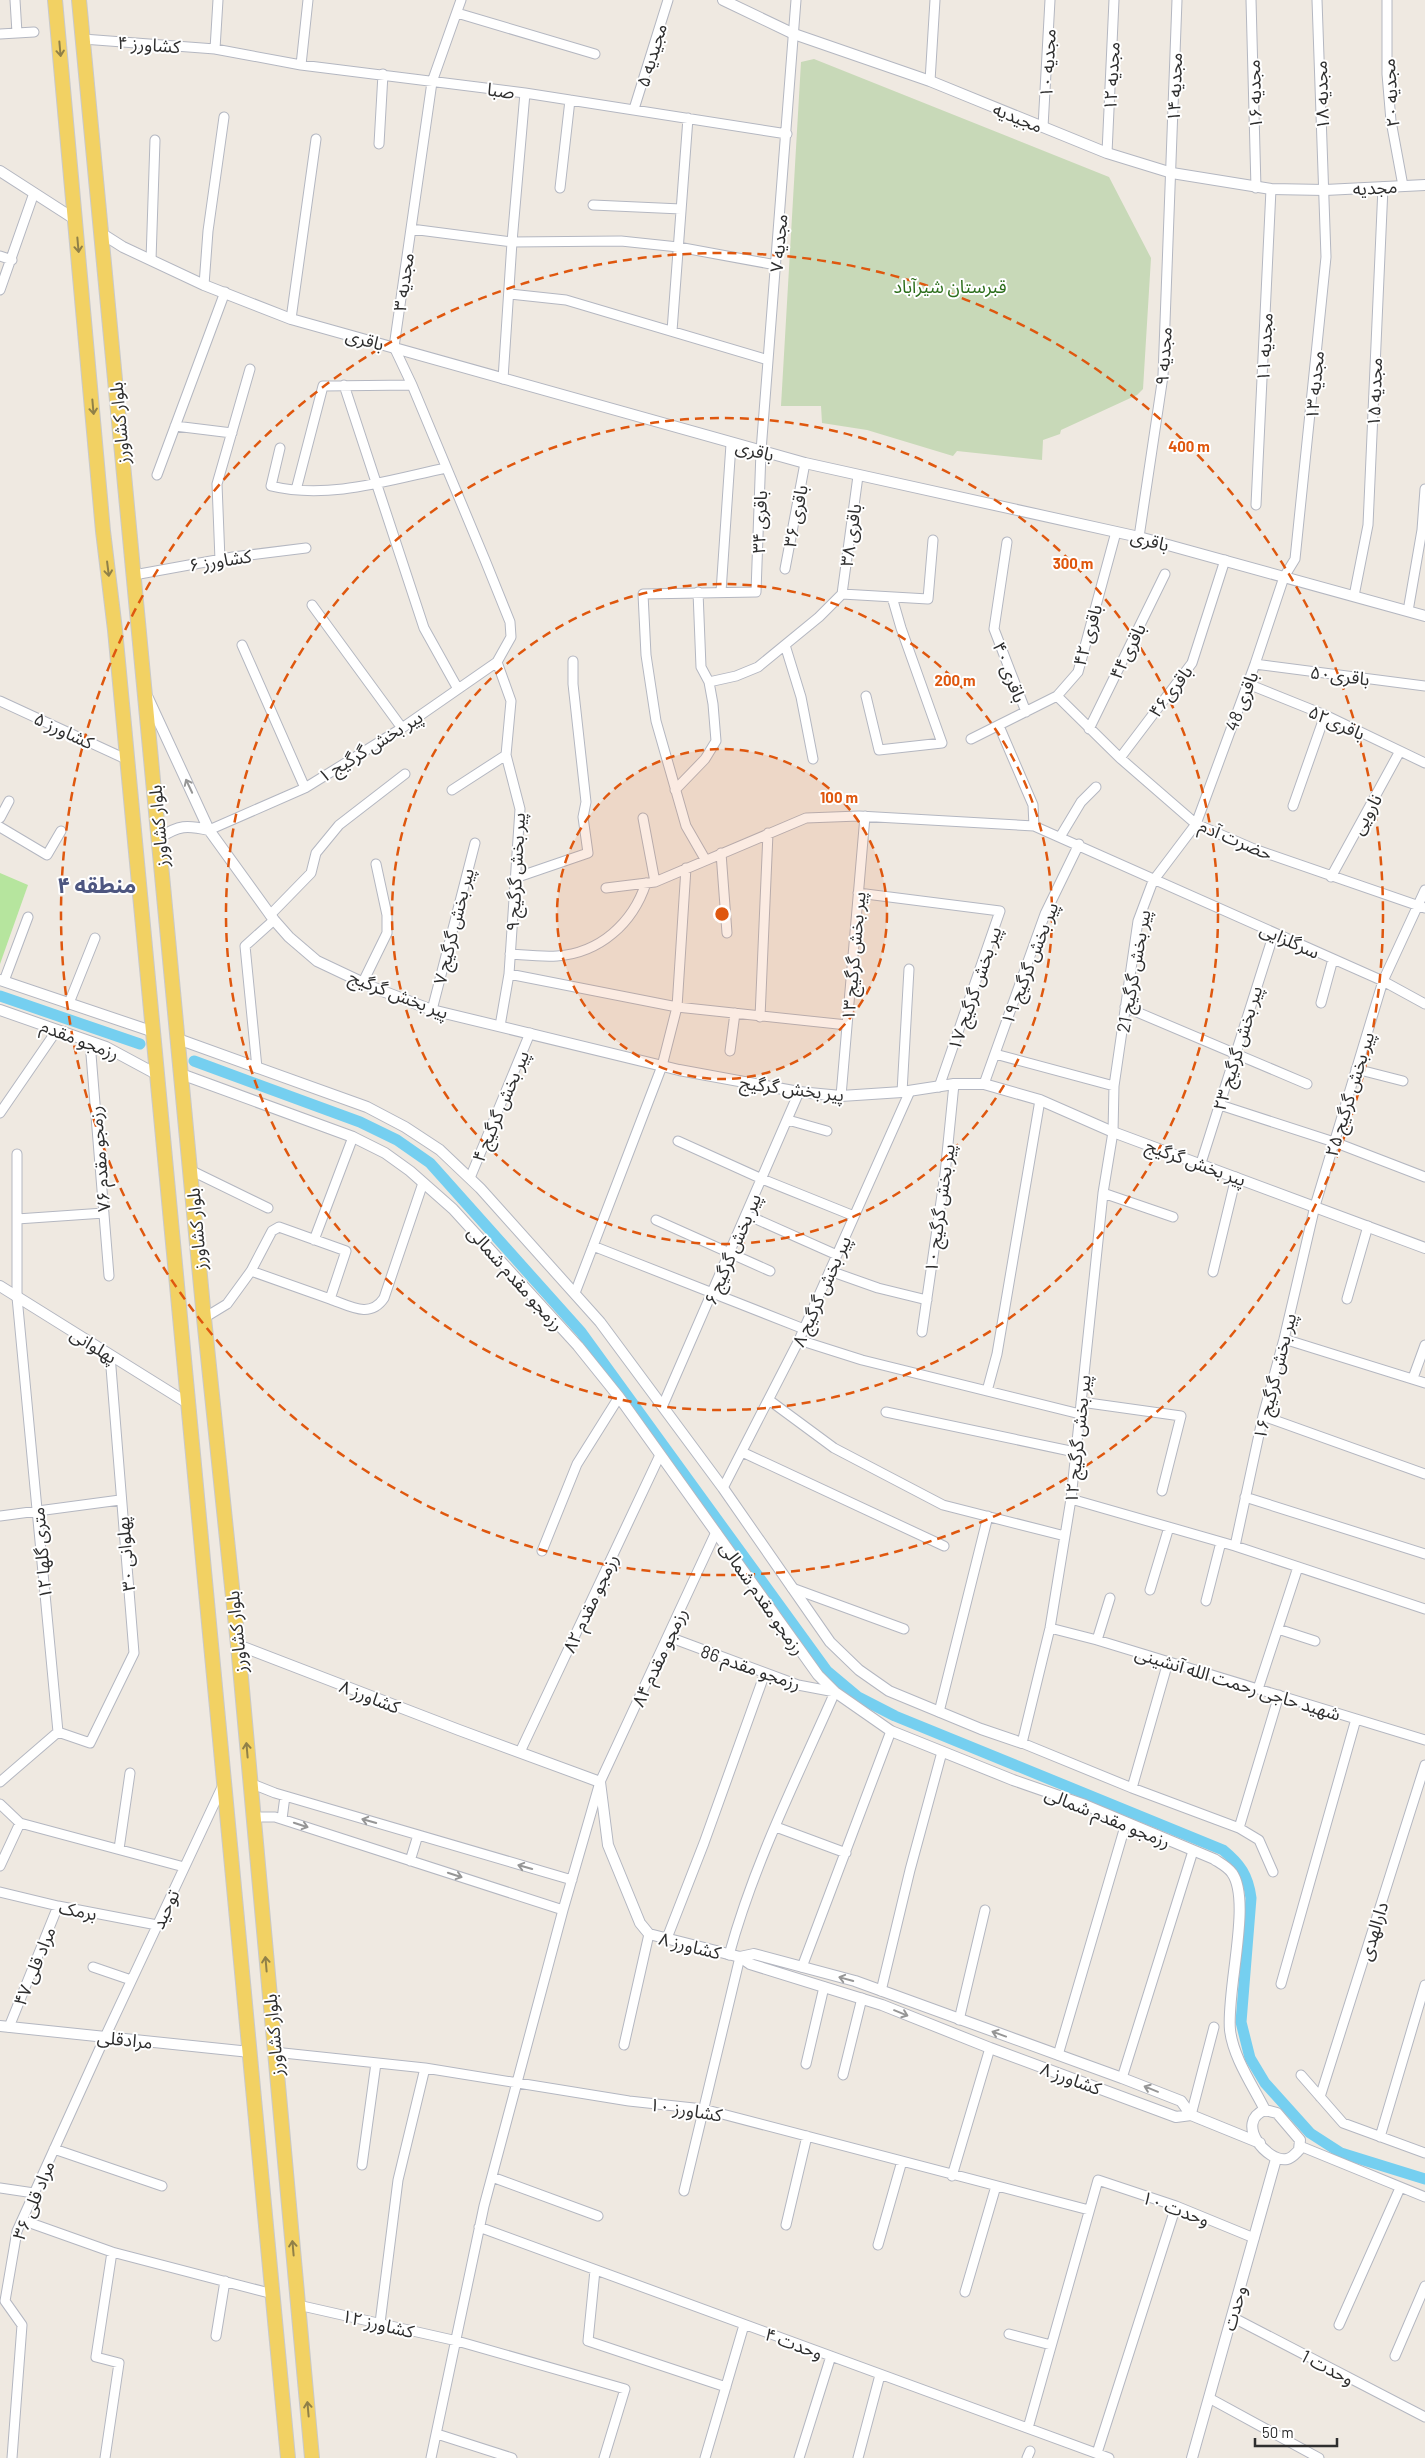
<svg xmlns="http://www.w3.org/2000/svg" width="1425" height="2458" viewBox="0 0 1425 2458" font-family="Barlow,'Noto Sans Arabic',sans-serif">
	<rect width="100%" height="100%" fill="#efe9e1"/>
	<path fill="#b6e59e" d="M0,873l28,12 -28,79z"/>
	<path fill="#c8d9b8" d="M814,59l295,118 42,81 -8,131 -6,6 -76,35 -1,4 -17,6 -1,20 -85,-9 -4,5 -86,-26 -45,-7 -1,-17h-40l20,-344z"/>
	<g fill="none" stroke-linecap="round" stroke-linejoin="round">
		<path stroke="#75cff0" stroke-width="11" d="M0,996l140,48
			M194,1061l166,61 37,18 33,23 151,169 246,339 31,26 37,19 328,134c17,14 25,25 28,48l-10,124 9,36 15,25 45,50 31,20 84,26"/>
		<defs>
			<path id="minor" d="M15,0l2,33
				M1251,0l5,188
				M1387,0v74l4,47 12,65
				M457,13l138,41
				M0,34l34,-2
				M83,39l132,10 86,16 224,28 262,41
				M215,49l3,-49
				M301,65l7,-65
				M930,81l5,-81
				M634,109l34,-109
				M1043,127l7,-127
				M379,144l4,-70
				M1107,153l7,-153
				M560,188l10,-88
				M593,205l88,4
				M411,229l101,13 109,-1 57,6 98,18
				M0,256l12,4
				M151,260l4,-120
				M204,285l4,-54 16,-114
				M0,290l34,-97
				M510,294l56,6 202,60
				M291,319l25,-180
				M672,331l16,-213
				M503,379l9,-137 13,-149
				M344,385l80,243 34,61
				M175,426l57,7
				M280,448l-9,38c58,14 118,-6 175,-18
				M157,475l68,-183
				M296,490l27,-104 89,-1
				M1256,505l15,-316
				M1139,537l24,-161 14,-376
				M1007,542l-13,87 32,83
				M220,560l-3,-76 33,-115
				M785,569l20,-106
				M134,575l99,-18 73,-9
				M721,592l10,-148
				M842,594l16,-118
				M1354,596l14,-71 15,-338
				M312,605l90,123
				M1408,611l14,-81 3,-41
				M242,645l63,143
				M785,645l16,52 12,62
				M497,662l14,39 -5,54 14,54 -11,165 -9,52
				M1255,664l170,22
				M709,682l27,-6 22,-9 61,-50 23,-23 86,5 5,-59
				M1248,684l77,31 100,48
				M866,696l13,54 63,-7 -41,-115 -9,-31
				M1057,696l63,62 76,66 58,25 171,59
				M0,701l128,59
				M999,726l34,79 1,21
				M1089,729l76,-155
				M971,739l86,-43 21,-24 38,-140
				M1120,758l72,-95 33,-103
				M452,790l54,-35
				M675,790l30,-31 11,-18 -3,-37 -4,-22 -8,-15 -3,-75
				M1293,806l32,-91
				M0,818l9,-17
				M643,818l12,64
				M0,827l47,28 14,-24
				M209,830l96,-42 97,-60 95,-66 14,-25 -1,-15 -25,-62 -73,-175 -18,-38 38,-265 29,-82
				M1060,837l21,-35 15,-15
				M721,853l6,80
				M705,859l-19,-33 -30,-105 -10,-66 -3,-61 113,-2 5,-141 35,-451
				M1331,877l69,-126
				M515,878l73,-25 -5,-36 3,-15 -13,-118v-23
				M606,888l49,-6 151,-64 53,-2 175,10 349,155 42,23
				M858,893l142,18 -61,176
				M270,915l41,-42 5,-20 23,-28 66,-51
				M510,954c15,1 31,3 47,2 43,-3 76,-33 89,-73
				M509,974l168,33 170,18
				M4,981l24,-64
				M363,982l24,-49v-18l-11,-51
				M69,1003l26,-65
				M1321,1003l12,-44
				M1125,1007l182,77
				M432,1010l43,-167
				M760,1017l8,-184
				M90,1042l19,234
				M730,1051l5,-38
				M995,1054l119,32
				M257,1068l-12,-122 29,-26
				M1356,1069l47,12
				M984,1084l61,-170 34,-70
				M902,1092l7,-123
				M841,1096l24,-280
				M1220,1105l114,37 91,35
				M0,1113l57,-83
				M788,1120l39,11
				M678,1141l84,38 92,37
				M1201,1163l73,-230
				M190,1170l78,38
				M470,1178l60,-145
				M1103,1193l70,24
				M747,1215l90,40
				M17,1219l87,-6
				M656,1220l114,51
				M314,1240l39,-103
				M593,1246l211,83
				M830,1271l48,17 49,12
				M1213,1272l23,-95
				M575,1293l87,-227 15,-59 9,-139
				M330,1299c20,7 40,20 54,-1l39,-115
				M1347,1299l21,-73
				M204,1318l23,-14 24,-33 21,-40 7,-4 67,24 -16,48 -79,-28
				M922,1332l23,-158 9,-90
				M1284,1339l141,44
				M799,1340l63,20 218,54
				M1413,1378l12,-33
				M987,1391l10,-37 43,-254
				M769,1400l65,48 109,57 122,31
				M1081,1402l100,14 -19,75
				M663,1405l136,-313
				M886,1412l189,40
				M1263,1416l162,58
				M742,1452l202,94
				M723,1488l76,-148 111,-249
				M1245,1497l180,57
				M1071,1499l164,47 190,63
				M0,1516l120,-16
				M1235,1546l28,-130 21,-77 31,-133 68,-225 42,-91
				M542,1551l35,-87 42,-67
				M792,1588l112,41
				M1150,1590l19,-63
				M1206,1601l15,-59
				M1050,1628l47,12 328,100
				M1278,1629l37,12
				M669,1637l129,48 37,7c-38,86 -81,171 -106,263
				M1097,1640l13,-42
				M1258,1689l40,-122
				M939,1712l49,-196
				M58,1732l32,11 44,-90 -24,-298
				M520,1752l140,-297
				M0,1782l58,-50 -41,-435v-143
				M250,1783l25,10 297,87
				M1132,1788l36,-126
				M0,1804l20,19 164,44
				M253,1817h22l288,93
				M282,1819l3,-23
				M776,1827l70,26
				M1239,1828l40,-133
				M119,1849l11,-76
				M410,1861l8,-26
				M0,1866l20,-43
				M1273,1872l-14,-32 -20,-12 -107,-40 -110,-45 28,-115 21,-129 32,-306 10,-61 1,-46 24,-165 15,-40 43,-57 59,-160 29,-87 11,-18 31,-302 -9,-257
				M0,1892l58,14 99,19
				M667,1938l37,-95 61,-170
				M93,1967l38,13
				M802,1967l89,-236
				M1281,1984l75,-265
				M881,1991l29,-121 32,-118
				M959,2020l26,-110
				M9,2027l49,-121
				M624,2045l25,-111
				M274,2052l151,16 204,33 74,8 386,101
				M1058,2055l68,-232
				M806,2064l18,-77
				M843,2075l19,-77
				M1301,2075l42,48 82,30
				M1122,2078l71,-227
				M1320,2097l105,-332
				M1191,2115l23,-88
				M1380,2137l45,-152
				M1300,2146l125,51
				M54,2149l108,37
				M362,2165l14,-102
				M952,2176l38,-128
				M492,2177l106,39
				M0,2188l34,5
				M684,2191l56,-234
				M22,2220l90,32 161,42
				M786,2225l21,-89
				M479,2227l630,231
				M878,2245l24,-84
				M595,2270l-7,71 138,46
				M965,2292l31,-106
				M298,2305l159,36 168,48 -21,69
				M1232,2317l193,100
				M380,2323l18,-143 27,-112
				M1339,2325l61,-137
				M1009,2334l42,11
				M216,2336l9,-55
				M1395,2356l30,-70
				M1209,2398l110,60
				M1028,2428l70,-248 78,26 78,32
				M437,2434l75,24
				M1097,2453l79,-247
				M12,2458l10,-133 -17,-24 12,-70 88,-194 118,-252
				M105,2458l14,-95 -23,-6 16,-105
				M431,2458l53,-252 79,-296 37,-128 116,-250
				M705,2458l39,-133
				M799,2458l32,-102
				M858,2458l22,-83
				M1027,2458l3,-7"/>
			<path id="tertiary" d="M723,0l71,34 136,47 177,72 65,20 99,16 54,1 100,-5
				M0,171l76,49
				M101,233l22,14 81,38 87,34 514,144 334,74 286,79
				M148,698l61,132 65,90 15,17 28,24 55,26 60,23 247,60 120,22 42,4 61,-4 52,-8h30l56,16 73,32 312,116
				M159,838c20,-13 28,-13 50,-8
				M0,980l154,52
				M0,1010l106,37 52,28
				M178,1039l189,68 38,20 35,23 40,38 120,134 123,166 107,154 29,28 30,21 92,38 41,14
				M181,1074l172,63 32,16 25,18 43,38 125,137 41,51 199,278 17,17 56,39 122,49 72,25 129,54c6,4 14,8 18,14 20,28 -6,118 -2,157 3,27 23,56 35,80
				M0,1286l189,118
				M238,1645l221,85 141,52 8,63 32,78 9,11 91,23 10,7 132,41 108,43 186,69 15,-2
				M740,1957l14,-3 101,27 267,97 59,23 10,14 69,28
				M0,2026l250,26
				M1265,2110l12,3 23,27 -1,10c-4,4 -7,8 -12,9 -20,4 -53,-37 -22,-49z
				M1192,2458l84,-299"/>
			<path id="primary" d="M55,0l48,531 12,99 173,1828
				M79,0l125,1318 34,327 74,813"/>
		</defs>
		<use href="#minor" stroke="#b4b7c1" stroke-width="11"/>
		<use href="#tertiary" stroke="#b4b7c1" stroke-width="12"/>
		<use href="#primary" stroke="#c9c9c9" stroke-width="16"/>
		<use href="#minor" stroke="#fff" stroke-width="9"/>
		<use href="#tertiary" stroke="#fff" stroke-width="10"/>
		<use href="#primary" stroke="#f2d163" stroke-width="14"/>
	</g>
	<defs><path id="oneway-shaft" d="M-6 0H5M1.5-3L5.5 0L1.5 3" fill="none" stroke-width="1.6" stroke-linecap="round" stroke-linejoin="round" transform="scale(1.25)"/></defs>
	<g stroke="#908048">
		<use href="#oneway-shaft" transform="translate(60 49) rotate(85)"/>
		<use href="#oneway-shaft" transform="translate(78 245) rotate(85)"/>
		<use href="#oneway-shaft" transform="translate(93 407) rotate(85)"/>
		<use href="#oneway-shaft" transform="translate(108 569) rotate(83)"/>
		<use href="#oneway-shaft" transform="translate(247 1750) rotate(-95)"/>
		<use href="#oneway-shaft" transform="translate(266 1964) rotate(-95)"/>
		<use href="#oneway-shaft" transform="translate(293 2248) rotate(-95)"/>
		<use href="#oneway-shaft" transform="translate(308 2409) rotate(-95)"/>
	</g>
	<g stroke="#969696">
		<use href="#oneway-shaft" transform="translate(189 786) rotate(-115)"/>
		<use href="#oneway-shaft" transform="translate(369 1821) rotate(-164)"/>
		<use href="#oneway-shaft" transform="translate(301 1825) rotate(18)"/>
		<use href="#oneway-shaft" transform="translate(525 1867) rotate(-164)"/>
		<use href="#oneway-shaft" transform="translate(455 1875) rotate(18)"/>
		<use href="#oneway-shaft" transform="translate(846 1979) rotate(-165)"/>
		<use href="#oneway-shaft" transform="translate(901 2013) rotate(22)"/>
		<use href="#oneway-shaft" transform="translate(999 2034) rotate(-160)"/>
		<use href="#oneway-shaft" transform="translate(1151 2089) rotate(-158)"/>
	</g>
	<circle cx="722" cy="914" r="165" fill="#df570e" fill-opacity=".12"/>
	<g fill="none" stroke="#df570e" stroke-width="2.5" stroke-dasharray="9 6">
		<circle cx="722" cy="914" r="165"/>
		<circle cx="722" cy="914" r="330"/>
		<circle cx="722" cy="914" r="496"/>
		<circle cx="722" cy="914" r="661"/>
	</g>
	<g text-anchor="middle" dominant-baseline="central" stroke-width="4" stroke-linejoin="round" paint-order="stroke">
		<g font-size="18" fill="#2e2e2e" stroke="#fff">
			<text transform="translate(149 44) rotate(4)">کشاورز ۴</text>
			<text transform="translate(651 55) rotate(-73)">مجیدیه ۵</text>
			<text transform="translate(1047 63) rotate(-87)">مجدیه ۱۰</text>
			<text transform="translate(1111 76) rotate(-87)">مجدیه ۱۲</text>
			<text transform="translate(1174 87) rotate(-88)">مجدیه ۱۴</text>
			<text transform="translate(501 90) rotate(7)">صبا</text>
			<text transform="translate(1390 93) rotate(-94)">مجدیه ۲۰</text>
			<text transform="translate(1254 94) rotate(-92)">مجدیه ۱۶</text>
			<text transform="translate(1321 95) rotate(-92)">مجدیه ۱۸</text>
			<text transform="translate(1018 117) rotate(22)">مجیدیه</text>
			<text transform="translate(1375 187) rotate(-3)">مجدیه</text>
			<text transform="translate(778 243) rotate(-85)">مجدیه ۷</text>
			<text transform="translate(403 282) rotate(-82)">مجدیه ۳</text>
			<text transform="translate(365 339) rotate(15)">باقری</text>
			<text transform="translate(1264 347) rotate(-87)">مجدیه ۱۱</text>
			<text transform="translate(1163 356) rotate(-86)">مجدیه ۹</text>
			<text transform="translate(1314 385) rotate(-85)">مجدیه ۱۳</text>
			<text transform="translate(1374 392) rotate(-88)">مجدیه ۱۵</text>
			<text transform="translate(119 423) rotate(-95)">بلوار کشاورز</text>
			<text transform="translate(755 450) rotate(14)">باقری</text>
			<text transform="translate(795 516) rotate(-79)">باقری ۳۶</text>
			<text transform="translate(759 522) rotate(-88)">باقری ۳۴</text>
			<text transform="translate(850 535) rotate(-82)">باقری ۳۸</text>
			<text transform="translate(1150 540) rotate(14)">باقری</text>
			<text transform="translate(220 560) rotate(-9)">کشاورز ۶</text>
			<text transform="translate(1087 635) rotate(-74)">باقری ۴۲</text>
			<text transform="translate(1127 651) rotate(-64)">باقری۴۴</text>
			<text transform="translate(1010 672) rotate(69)">باقری ۴۰</text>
			<text transform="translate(1340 675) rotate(7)">باقری۵۰</text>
			<text transform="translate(1170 691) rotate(-53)">باقری۴۶</text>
			<text transform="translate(1241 701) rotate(-69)">باقری 48</text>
			<text transform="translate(1337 722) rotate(24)">باقری۵۲</text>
			<text transform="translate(64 730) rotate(25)">کشاورز ۵</text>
			<text transform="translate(370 746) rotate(-32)">پیر بخش گرگیج ۱</text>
			<text transform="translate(1366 814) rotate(-61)">نارویی</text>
			<text transform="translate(158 826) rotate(-95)">بلوار کشاورز</text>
			<text transform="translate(1236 839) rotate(23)">حضرت آدم</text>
			<text transform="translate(515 872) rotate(-87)">پیر بخش گرگیج ۹</text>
			<text transform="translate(453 926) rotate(-76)">پیر بخش گرگیج ۷</text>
			<text transform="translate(1290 940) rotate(24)">سرگلزایی</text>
			<text transform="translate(853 956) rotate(-85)">پیر بخش گرگیج ۱۳</text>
			<text transform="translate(1029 963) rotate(-69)">پیر بخش گرگیج ۱۹</text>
			<text transform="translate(1133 971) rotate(-80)">پیر بخش گرگیج 21</text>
			<text transform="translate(974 988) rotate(-71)">پیر بخش گرگیج ۱۷</text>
			<text transform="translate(399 994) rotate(21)">پیر بخش گرگیج</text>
			<text transform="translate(80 1039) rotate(21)">رزمجو مقدم</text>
			<text transform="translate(1237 1048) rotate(-73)">پیر بخش گرگیج ۲۳</text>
			<text transform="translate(792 1088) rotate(7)">پیر بخش گرگیج</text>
			<text transform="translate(1349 1094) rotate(-73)">پیر بخش گرگیج ۲۵</text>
			<text transform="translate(500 1106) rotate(-67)">پیر بخش گرگیج ۴</text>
			<text transform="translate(99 1159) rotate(-95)">رزمجو مقدم ۷۶</text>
			<text transform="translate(1196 1162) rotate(20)">پیر بخش گرگیج</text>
			<text transform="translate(939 1208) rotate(-82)">پیر بخش گرگیج ۱۰</text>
			<text transform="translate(196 1229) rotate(-95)">بلوار کشاورز</text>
			<text transform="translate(732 1249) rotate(-67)">پیر بخش گرگیج ۶</text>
			<text transform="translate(516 1278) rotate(48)">رزمجو مقدم شمالی</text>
			<text transform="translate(821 1291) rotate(-66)">پیر بخش گرگیج ۸</text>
			<text transform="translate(94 1345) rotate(32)">پهلوانی</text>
			<text transform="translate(1274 1376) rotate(-76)">پیر بخش گرگیج ۱۶</text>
			<text transform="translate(1077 1439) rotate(-84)">پیر بخش گرگیج ۱۲</text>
			<text transform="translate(41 1553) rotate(-95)">۱۲ متری گلها</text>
			<text transform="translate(125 1554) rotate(-95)">پهلوانی ۳۰</text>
			<text transform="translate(763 1598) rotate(55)">رزمجو مقدم شمالی</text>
			<text transform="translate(590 1603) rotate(-65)">رزمجو مقدم ۸۲</text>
			<text transform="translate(236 1632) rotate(-96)">بلوار کشاورز</text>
			<text transform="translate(659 1657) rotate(-65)">رزمجو مقدم ۸۴</text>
			<text transform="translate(751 1667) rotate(19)">رزمجو مقدم 86</text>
			<text transform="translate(1238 1683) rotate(17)">شهید حاجی رحمت الله آنشینی</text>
			<text transform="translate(370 1696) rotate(21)">کشاورز ۸</text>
			<text transform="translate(1108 1817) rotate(22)">رزمجو مقدم شمالی</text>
			<text transform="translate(165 1909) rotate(-65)">توحید</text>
			<text transform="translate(78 1910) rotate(11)">برمک</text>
			<text transform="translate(1373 1931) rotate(-73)">دارالهدی</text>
			<text transform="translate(690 1945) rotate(14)">کشاورز ۸</text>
			<text transform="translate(34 1966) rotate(-68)">مراد قلی ۴۷</text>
			<text transform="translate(273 2035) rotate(-95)">بلوار کشاورز</text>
			<text transform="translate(125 2039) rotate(6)">مرادقلی</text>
			<text transform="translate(1071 2078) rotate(20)">کشاورز ۸</text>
			<text transform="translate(686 2109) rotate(9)">کشاورز ۱۰</text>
			<text transform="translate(33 2200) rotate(-68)">مراد قلی ۳۶</text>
			<text transform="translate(1176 2208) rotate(20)">وحدت ۱۰</text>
			<text transform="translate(1234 2308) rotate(-74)">وحدت</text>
			<text transform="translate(378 2323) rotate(13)">کشاورز ۱۲</text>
			<text transform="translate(794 2343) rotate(20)">وحدت ۴</text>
			<text transform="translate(1328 2367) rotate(27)">وحدت 1</text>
		</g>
		<g font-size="18" fill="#2c6e1b" stroke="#fff">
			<text x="950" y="286">قبرستان شیرآباد</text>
		</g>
		<g font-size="22" font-weight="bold" fill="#4d5680" stroke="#fff">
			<text x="97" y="884">منطقه ۴</text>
		</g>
	</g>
	<circle cx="722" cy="914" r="8" fill="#df570e" stroke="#fff" stroke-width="2.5"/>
	<g font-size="15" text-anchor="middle" font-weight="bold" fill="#df570e" stroke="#fff" stroke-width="4" stroke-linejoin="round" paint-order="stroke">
		<text x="1189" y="452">400 m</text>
		<text x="1073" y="569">300 m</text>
		<text x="955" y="686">200 m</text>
		<text x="839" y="803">100 m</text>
	</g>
	<path d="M1255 2438v8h82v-8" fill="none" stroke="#2e2e2e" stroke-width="2.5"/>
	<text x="1262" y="2438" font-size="15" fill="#2e2e2e" stroke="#ffffff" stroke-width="4" paint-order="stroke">50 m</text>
</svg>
